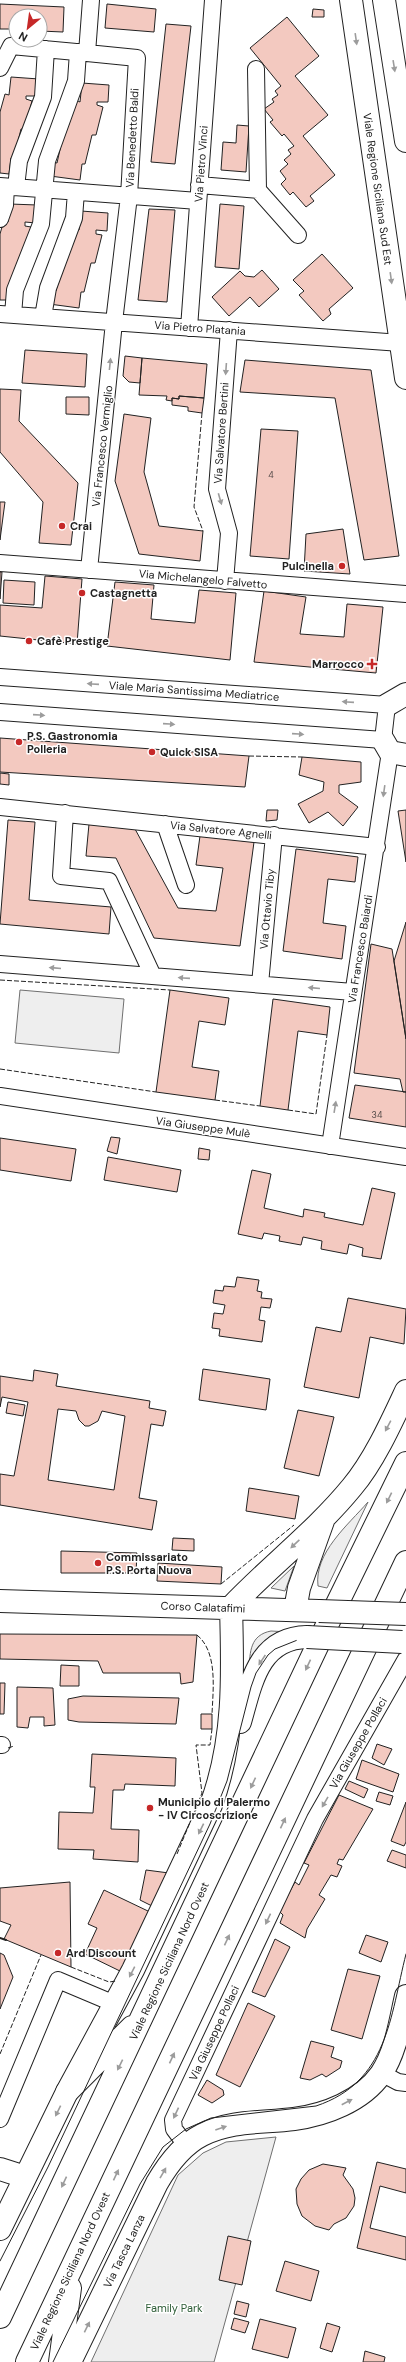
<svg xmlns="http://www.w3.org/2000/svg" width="406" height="2362" viewBox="0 0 406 2362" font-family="'DM Sans',sans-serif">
	<rect width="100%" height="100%" fill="#fff"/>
	<path fill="#eee" stroke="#6f6f6f" d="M20,990l104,9 -5,54 -104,-10z
		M368,1502l-41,86 -9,-2c-4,-33 30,-61 50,-84z
		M294,1566l-9,25 -14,-3z
		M271,1631l19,1 -41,37c1,-17 1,-34 22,-38z
		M276,2137l-62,225h-123l87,-187 25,-22 23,-11z"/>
	<path fill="#f3c9c0" stroke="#222" fill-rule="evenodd" d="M0,4l64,3 -1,25 -23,-1v-15h-24v13h-16z
		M107,4l49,5 -2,23 -49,-4z
		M313,9l11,1v7h-12z
		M287,17l32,39 -24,20 33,39 -25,21 32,39 -25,21 4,5 -8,6 -13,-15 -3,3 -9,-11 5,-5 -6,-8 8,-7 -4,-4 7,-6 -3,-4 6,-4 -10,-12 -2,2 -12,-14 3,-2 -9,-11 10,-7 -2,-3 6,-4 -3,-4 6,-5 -31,-38z
		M166,24l25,2 -16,138 -24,-2z
		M11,77l28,2 -1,17h-12v3l6,2 -7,28h-4l-7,29h-3l-2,16 -9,-1v-61l5,-18 4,1z
		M82,83l27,2 -1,17h-11v3l6,2 -7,28h-4l-7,29h-3l-2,16 -30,-4 2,-14 5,1 8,-36h3l8,-27 4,2z
		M237,125l12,1 -3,46 -25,-2 2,-28 13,1z
		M10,204l27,1 -1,18 -11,-1v4l6,1 -24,73h-7v-66l4,-14 4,2z
		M220,204l24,2 -5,63 -24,-2z
		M149,209l26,1 -8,92 -29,-2z
		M81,211l27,2 -1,18 -11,-1v4l6,1 -7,28h-4l-7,29h-3l-2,16 -30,-4 2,-13h5l8,-36 11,-27 4,2z
		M322,254l31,34 -24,21 2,5 -8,7 -24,-26 5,-4 -11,-11z
		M262,270l17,19 -20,18 -9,-10 -21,19 -17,-19 28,-26 5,5 9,1z
		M25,350l62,4 -2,33 -63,-4z
		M125,356l17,2 -2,25 -11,-1 -6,-6z
		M142,358l65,6 -3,34 -25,-2v3l-7,-1v3l-6,-1 1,-4 -28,-1z
		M245,360l126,10 28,186 -35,4 -29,-162 -95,-6z
		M0,389l21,1 -2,31 59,62 -7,62 -32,-2 4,-41 -43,-50z
		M179,396l25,2 -2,15 -14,-2v-4l-16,-2v-7l7,1z
		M66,397h23v18l-23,-1z
		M124,414l27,4 -7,54 15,54 44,5 -3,30 -61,-7 -24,-73z
		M261,429l37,2 -9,128 -39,-3z
		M0,502h5l-5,38z
		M343,529l7,45 -46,-3 2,-37z
		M0,572h2l-2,27z
		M45,576l37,3 -5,65 -77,-8v-31l42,3z
		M4,580l31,2 -1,23 -31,-2z
		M115,582l39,3 -3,34 44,4 4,-33 37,3 -6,67 -123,-14z
		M264,591l42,6 -6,37 44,3 3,-33 36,3 -7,66 -122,-11z
		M0,738l249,18 -4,31 -245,-15z
		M302,757l59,5v20l-22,3v8l19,14 -15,19 -15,-14 -19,11 -11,-19 25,-13 1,-9 -25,-7z
		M0,773l9,1v11l-9,-1z
		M267,810h11l-1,10 -11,1z
		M406,810v52l-8,-51z
		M8,820l27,2 -6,78 82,7 -2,27 -109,-10z
		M89,824l46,5 43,79 38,3 7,-43 -27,-3 4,-29 54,6 -14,104 -86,-8 -38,-80 -30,-2z
		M296,849l62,8 -3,25 -27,-3 -5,44 23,3 -4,33 -59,-8z
		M406,922v117l-12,-78z
		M371,944l21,5 14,90v53h-3l-3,-13 -46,-6z
		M170,990l59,8 -4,27 -26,-4 -7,46 27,4 -4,29 -59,-8z
		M273,999l57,8 -3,28 -29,-4 -10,79 -28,-4z
		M355,1085l51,7v35l-57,-9z
		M111,1137l9,1 -3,16 -10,-3z
		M0,1138l76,11 -5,32 -71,-11z
		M199,1148l11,2 -1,10 -11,-1z
		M108,1157l73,13 -4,22 -73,-12z
		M252,1170l19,4 -7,34 39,9 1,-8 21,4 -1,4 39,8 9,-37 23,5 -14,66 -19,-3 1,-8 -14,-4 -2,10 -26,-5 1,-8 -19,-4 -2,8 -22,-4 1,-5 -16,-3 -2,6 -24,-5z
		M237,1277l22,3 -2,11 5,1 -1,6 11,1 -2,9 -9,-1 -2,13 6,1 -3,21 -43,-6 1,-7 -8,-1 2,-15 9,1 2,-9 -12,-2 2,-13 8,1 1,-5 11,1z
		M348,1298l58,11 -2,35 -34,-7 -11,61 -55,-11 12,-60 25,5z
		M203,1369l67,10 -4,31 -67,-10z
		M34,1370l24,4 -2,12 94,15 -1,7 17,3 -3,15 -12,-2 -12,74 18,3 -5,29 -152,-25v-31l14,2 14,-74 -26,-5 -2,10v-31l33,5zM58,1409l18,2 3,9 6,6h4l9,-5 4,-10 23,5 -11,74 -66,-10z
		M8,1402l17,3 -2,11 -17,-3z
		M298,1410l36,7 -15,59 -35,-8z
		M249,1488l50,8 -4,23 -49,-8z
		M173,1538l21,1v12l-22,-1z
		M61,1551l76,2 -1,20h-75z
		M158,1563l64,4 -1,17 -64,-3z
		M0,1634l197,1 -4,47 -12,2 -1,-11h-77l-5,-12 -98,-2z
		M61,1665l18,1v20h-19z
		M0,1683h5l-1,31h-4z
		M17,1687l36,1 2,37 -11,1v-9h-14l-2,11 -11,-1z
		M83,1696l96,2 -3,26 -97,-2 -11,-2v-21z
		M201,1714h11v15h-11z
		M377,1744l15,5 -8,16 -12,-7z
		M92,1754l84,4 -1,28 -50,-2 -1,6h-11l-2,39 28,1 -1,32 -45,-3 1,-9 -36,-1 1,-37 34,1 2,-26h-5z
		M362,1760l37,14 -6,18 -37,-13z
		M349,1781l19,8 -4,9 -19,-9z
		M379,1792l14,4 -3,9 -14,-4z
		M339,1795l34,14 -30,51 -4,-1 -2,5 5,2 -5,11 -6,-2 -12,20 6,4 -18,30 -2,9 -25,-15 3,-8 -4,-4 16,-29 4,3 10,-20 -5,-2z
		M406,1802v40l-2,4 -13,-5z
		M392,1850l14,5v13l-19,-7z
		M146,1870l23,3 -17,33 -12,-6z
		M70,1882l1,85 -67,-28 7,-14 -11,-4v-33z
		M104,1890l46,22 -28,60 -37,-18 12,-26 -9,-4z
		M366,1935l22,7 -7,20 -22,-9z
		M275,1939l15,8 -25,50 -13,-5z
		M0,1953l4,2 9,22 -13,32z
		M348,1969l32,7 -18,63 -31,-9z
		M248,2003l27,13 -35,71 -24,-12z
		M311,2041l23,6 -3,10 11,4 -2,7 -14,9 -4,-3 -12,6 -10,-2z
		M207,2080l16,10 1,5 -12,8 -14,-8z
		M377,2162l29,7v24l-26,-7 -10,42 36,9v23l-49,-12z
		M323,2164l23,4 -3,7 10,14 2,9 -1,8 -8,12 -12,6 -5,6 -14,-4 -13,-10 -5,-12 -1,-15 5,-10 8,-9z
		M228,2236l23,5 -9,44 -23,-5z
		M285,2261l34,10 -8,30 -35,-10z
		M237,2301l12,3 -3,13 -12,-3z
		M234,2318l15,4 -4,11 -14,-4z
		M260,2319l36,9 -8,30 -36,-9z
		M327,2323l13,4 -8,25 -12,-4z
		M365,2351l20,6 -1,5h-21z"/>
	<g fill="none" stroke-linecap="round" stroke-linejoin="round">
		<defs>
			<path id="street" d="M0,68l11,-22 76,7
				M256,69l2,121
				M199,185l59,5 40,45
				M0,186l198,15
				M16,187l3,-26 24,-64 3,-48
				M0,219l5,-14 1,-18
				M0,314l401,29
				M13,315l2,-25 26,-66 6,-63 29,-80 2,-29
				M43,317l5,-29 26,-70 2,-26
				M189,328l24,-328
				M0,563l406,31
				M89,570l25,-248 15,-126 8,-138 -50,-5 4,-53
				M225,581l4,-48 -12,-44 12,-159
				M0,677l387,28 -4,35 -383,-28
				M0,807l377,40
				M65,813l-4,63 48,5 44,95
				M165,824l21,61
				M0,964l353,28
				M260,984l14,-149
				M0,1096l406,61
				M330,1146l60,-394
				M0,1745h2
				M381,2073l17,9 8,1
				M0,2119l58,-139 57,24
				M186,2145l-12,-16 -1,-9 142,-301 91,-160"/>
			<path id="secondary" d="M351,0l55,378
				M387,705l19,-11
				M383,740l7,12 16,3
				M0,1601l319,10
				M231,1607c39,-41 85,-76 121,-120 22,-26 40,-66 54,-96
				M295,1610l4,-22 24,-67
				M240,1722c11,-38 18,-84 67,-85
				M0,2169l25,8
				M0,2229l67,-137 66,-122 78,-165c24,-65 22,-130 20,-198
				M70,2362l87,-179c11,-19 25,-38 45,-48 29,-15 61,-12 92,-16 31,-4 68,-18 87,-45 15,-22 19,-52 25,-78"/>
			<path id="primary" d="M384,0l22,141
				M67,2092l65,-65
				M0,2317l337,-713 69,-141
				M27,2362l379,-800
				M60,2362l10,-74"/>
		</defs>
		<use href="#street" stroke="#222" stroke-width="18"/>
		<use href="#secondary" stroke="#222" stroke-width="24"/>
		<use href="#primary" stroke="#222" stroke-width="24"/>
		<use href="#street" stroke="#fff" stroke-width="16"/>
		<use href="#secondary" stroke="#fff" stroke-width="22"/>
		<use href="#primary" stroke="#fff" stroke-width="22"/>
		<path stroke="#222" stroke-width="1" d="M0,2261l48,-94 162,-343 17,-43 24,-94 5,-14 12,-18 7,-6 25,-10 106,5
			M53,2362l87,-178 23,-37 23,-18 25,-11 105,-12c72,-24 74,-89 90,-152"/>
		<defs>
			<path id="secondary-bridge" d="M319,1611l87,3
				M307,1637l95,5"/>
		</defs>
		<use href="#secondary-bridge" stroke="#222" stroke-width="24" stroke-linecap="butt"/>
		<use href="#secondary-bridge" stroke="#fff" stroke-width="22"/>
		<path stroke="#222" stroke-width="1" stroke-dasharray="5 2" stroke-linecap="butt" d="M202,413l-8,94 9,24
			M249,756l53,1
			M0,980l170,10
			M0,1069l156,23
			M215,1100l45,6
			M288,1110l28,4 11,-79
			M221,1584l73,-59
			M197,1635c21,17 16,55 15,79
			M8,1748l6,-2
			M177,1854l25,-61 -6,-48h14l2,-16
			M71,1967l38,15 7,-1
			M0,2054l41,-99"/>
		<path stroke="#222" stroke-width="2" d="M0,1938l6,2"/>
	</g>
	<defs><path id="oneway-solid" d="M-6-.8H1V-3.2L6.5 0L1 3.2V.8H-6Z"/></defs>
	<g fill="#9c9c9c">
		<use href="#oneway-solid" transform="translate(356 39) rotate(82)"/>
		<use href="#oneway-solid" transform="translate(394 66) rotate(81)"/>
		<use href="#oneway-solid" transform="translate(391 278) rotate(82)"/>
		<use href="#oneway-solid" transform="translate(110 364) rotate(-84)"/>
		<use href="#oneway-solid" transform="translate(226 369) rotate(94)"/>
		<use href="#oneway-solid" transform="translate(220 499) rotate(74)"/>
		<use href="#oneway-solid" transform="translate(93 684) rotate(-176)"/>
		<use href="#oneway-solid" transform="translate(348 702) rotate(-176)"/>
		<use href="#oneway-solid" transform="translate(39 715) rotate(4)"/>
		<use href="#oneway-solid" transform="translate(169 724) rotate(4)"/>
		<use href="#oneway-solid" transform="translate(298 734) rotate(4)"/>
		<use href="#oneway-solid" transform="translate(384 791) rotate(98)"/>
		<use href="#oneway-solid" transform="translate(55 968) rotate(-175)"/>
		<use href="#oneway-solid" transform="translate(184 978) rotate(-176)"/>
		<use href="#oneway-solid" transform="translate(314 988) rotate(-175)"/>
		<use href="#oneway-solid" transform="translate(335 1107) rotate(-81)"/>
		<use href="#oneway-solid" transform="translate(388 1426) rotate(118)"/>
		<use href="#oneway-solid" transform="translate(389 1498) rotate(116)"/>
		<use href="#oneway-solid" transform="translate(295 1544) rotate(137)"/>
		<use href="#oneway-solid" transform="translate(262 1660) rotate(124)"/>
		<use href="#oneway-solid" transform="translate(308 1665) rotate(115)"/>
		<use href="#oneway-solid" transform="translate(253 1783) rotate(115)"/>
		<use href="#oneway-solid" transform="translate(325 1802) rotate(120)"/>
		<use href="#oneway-solid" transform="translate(283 1823) rotate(-65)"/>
		<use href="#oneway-solid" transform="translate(201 1829) rotate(116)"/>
		<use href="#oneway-solid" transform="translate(268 1919) rotate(115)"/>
		<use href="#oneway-solid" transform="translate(227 1940) rotate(-65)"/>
		<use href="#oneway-solid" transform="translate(132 1972) rotate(117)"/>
		<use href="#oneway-solid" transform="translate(172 2058) rotate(-65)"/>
		<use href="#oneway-solid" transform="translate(120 2065) rotate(116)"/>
		<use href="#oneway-solid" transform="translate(347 2102) rotate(-28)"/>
		<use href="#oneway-solid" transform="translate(58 2111) rotate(116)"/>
		<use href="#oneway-solid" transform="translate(176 2113) rotate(115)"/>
		<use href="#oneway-solid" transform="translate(221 2128) rotate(-19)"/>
		<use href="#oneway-solid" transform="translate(163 2173) rotate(-60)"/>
		<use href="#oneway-solid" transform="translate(116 2175) rotate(-65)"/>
		<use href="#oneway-solid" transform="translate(64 2182) rotate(115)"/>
		<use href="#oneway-solid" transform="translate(87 2327) rotate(-64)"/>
	</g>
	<g fill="#c62828" stroke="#fff" stroke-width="1.5">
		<circle cx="62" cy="526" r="4"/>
		<circle cx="342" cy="566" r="4"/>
		<circle cx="82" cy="593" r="4"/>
		<circle cx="29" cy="641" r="4"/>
		<path d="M370 658h4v4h4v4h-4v4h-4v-4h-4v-4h4z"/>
		<circle cx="19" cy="742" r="4"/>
		<circle cx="152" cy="752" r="4"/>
		<circle cx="98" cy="1563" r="4"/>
		<circle cx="150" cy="1808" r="4"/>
		<circle cx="58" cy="1953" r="4"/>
	</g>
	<g text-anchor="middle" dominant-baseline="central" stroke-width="3" stroke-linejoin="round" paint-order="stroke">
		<g font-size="9" fill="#564c4a">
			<text x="271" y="475">4</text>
			<text x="377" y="1115">34</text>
		</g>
		<g font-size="11" fill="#222" stroke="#fff">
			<text transform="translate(132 138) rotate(-87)">Via Benedetto Baldi</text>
			<text transform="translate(201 164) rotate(-86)">Via Pietro Vinci</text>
			<text transform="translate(378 189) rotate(82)">Viale Regione Siciliana Sud Est</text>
			<text transform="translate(200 328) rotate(4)">Via Pietro Platania</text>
			<text transform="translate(221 433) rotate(-86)">Via Salvatore Bertini</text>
			<text transform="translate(102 446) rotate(-84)">Via Francesco Vermiglio</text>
			<text transform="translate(203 579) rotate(5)">Via Michelangelo Falvetto</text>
			<text transform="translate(194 691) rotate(4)">Viale Maria Santissima Mediatrice</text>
			<text transform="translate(221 830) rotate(6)">Via Salvatore Agnelli</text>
			<text transform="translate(267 909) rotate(-85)">Via Ottavio Tiby</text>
			<text transform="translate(360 949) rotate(-81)">Via Francesco Baiardi</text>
			<text transform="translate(203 1127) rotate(8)">Via Giuseppe Mulè</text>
			<text transform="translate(203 1607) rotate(2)">Corso Calatafimi</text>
			<text transform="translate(358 1743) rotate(-60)">Via Giuseppe Pollaci</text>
			<text transform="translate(169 1961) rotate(-65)">Viale Regione Siciliana Nord Ovest</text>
			<text transform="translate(214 2033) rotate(-65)">Via Giuseppe Pollaci</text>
			<text transform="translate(124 2251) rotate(-64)">Via Tasca Lanza</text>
			<text transform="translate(70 2271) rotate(-65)">Viale Regione Siciliana Nord Ovest</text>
		</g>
		<g font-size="11" font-weight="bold" fill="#222" stroke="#fff" text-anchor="start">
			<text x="70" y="526">Crai</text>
			<text x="334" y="566" text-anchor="end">Pulcinella</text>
			<text x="90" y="593">Castagnetta</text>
			<text x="37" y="641">Cafè Prestige</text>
			<text x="364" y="664" text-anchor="end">Marrocco</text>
			<text x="27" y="736">P.S. Gastronomia<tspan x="27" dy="13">Polleria</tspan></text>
			<text x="160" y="752">Quick SISA</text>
			<text x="106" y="1557">Commissariato<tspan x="106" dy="13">P.S. Porta Nuova</tspan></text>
			<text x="158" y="1802">Municipio di Palermo<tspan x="158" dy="13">- IV Circoscrizione</tspan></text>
			<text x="66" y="1953">Ard Discount</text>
		</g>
		<g font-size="11" fill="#2f5e38" stroke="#fff">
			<text x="174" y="2308">Family Park</text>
		</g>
	</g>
	<g transform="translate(28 28) rotate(209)"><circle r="19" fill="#ffffff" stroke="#a7a7a7"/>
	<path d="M0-3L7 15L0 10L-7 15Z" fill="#c62828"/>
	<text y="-6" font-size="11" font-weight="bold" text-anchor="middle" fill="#222222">N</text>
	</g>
</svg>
